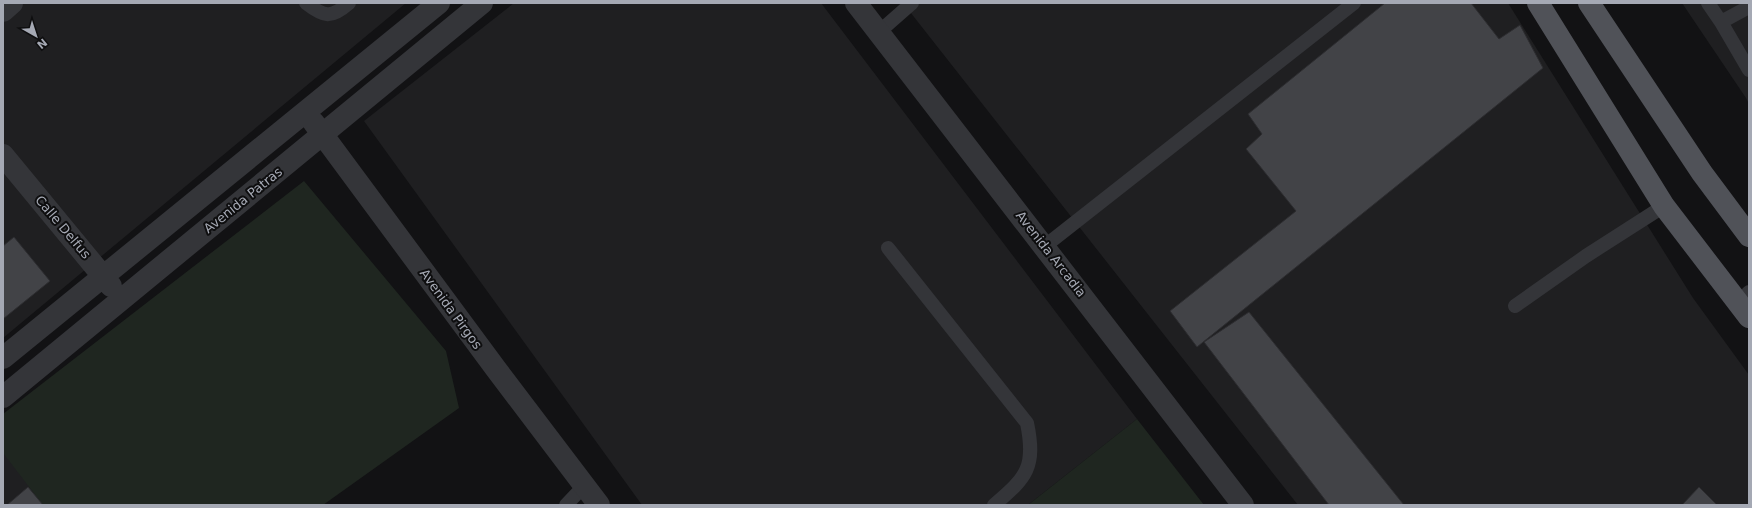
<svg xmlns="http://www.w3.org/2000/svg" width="1752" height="508" viewBox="0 0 1752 508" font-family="'DejaVu Sans',sans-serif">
	<rect width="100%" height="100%" fill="#121214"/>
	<path fill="#1f1f21" d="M3,3h403l-403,335z
		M514,3h307l316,416 -109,86h-386l-278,-384z
		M903,3h605l185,295 56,77v130h-451z
		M1682,3h67v101l-3,-6z
		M3,444l49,61h-49z"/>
	<path fill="#1f2620" d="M304,181l142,170 13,57 -136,97h-280l-40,-52v-39z
		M1137,419l67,86h-176z"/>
	<path fill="#424347" stroke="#2d2d30" d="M1385,3h86l28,36 21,-14 23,43 -346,279 -27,-36 126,-100 -50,-62 16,-15 -14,-20z
		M14,237l36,44 -47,38v-73z
		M1249,312l155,193h-75l-125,-163z
		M28,487l15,18h-36z
		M1699,487l18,18h-35z"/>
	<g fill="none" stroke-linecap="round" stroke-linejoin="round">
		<path stroke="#343539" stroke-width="14" d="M306,3c18,14 25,16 43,0
			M1708,3l13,19 28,48
			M1721,22l28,-15
			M879,32l33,-29
			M1045,246l309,-243
			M888,248l139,175c9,44 0,54 -33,82
			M1738,303l11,-11
			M1515,306l71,-50 78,-50
			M566,505l19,-20"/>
		<path stroke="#343539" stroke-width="22" d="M856,3l387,502
			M3,11l9,-8
			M314,123l182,246 103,136
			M3,155l108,131
			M3,358l436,-355
			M3,397l479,-394"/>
		<path stroke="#505258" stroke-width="22" d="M1538,3l126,203 85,111
			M1589,3l113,170 47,63"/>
	</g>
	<g text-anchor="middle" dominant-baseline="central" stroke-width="4" stroke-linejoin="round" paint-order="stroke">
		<g font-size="13" fill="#a5a9b4" stroke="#0e0e0f">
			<text transform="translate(243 200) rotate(-39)">Avenida Patras</text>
			<text transform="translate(63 227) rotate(50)">Calle Delfus</text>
			<text transform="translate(1051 254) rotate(52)">Avenida Arcadia</text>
			<text transform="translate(451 309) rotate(54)">Avenida Pirgos</text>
		</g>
	</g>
	<rect width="1752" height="508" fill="none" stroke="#a5a9b4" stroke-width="8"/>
	<g transform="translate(36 36) rotate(141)" stroke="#0e0e0f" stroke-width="3" paint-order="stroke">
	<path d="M0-3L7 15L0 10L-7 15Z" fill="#a5a9b4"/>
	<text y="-6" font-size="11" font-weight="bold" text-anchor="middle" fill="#a5a9b4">N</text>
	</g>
</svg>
